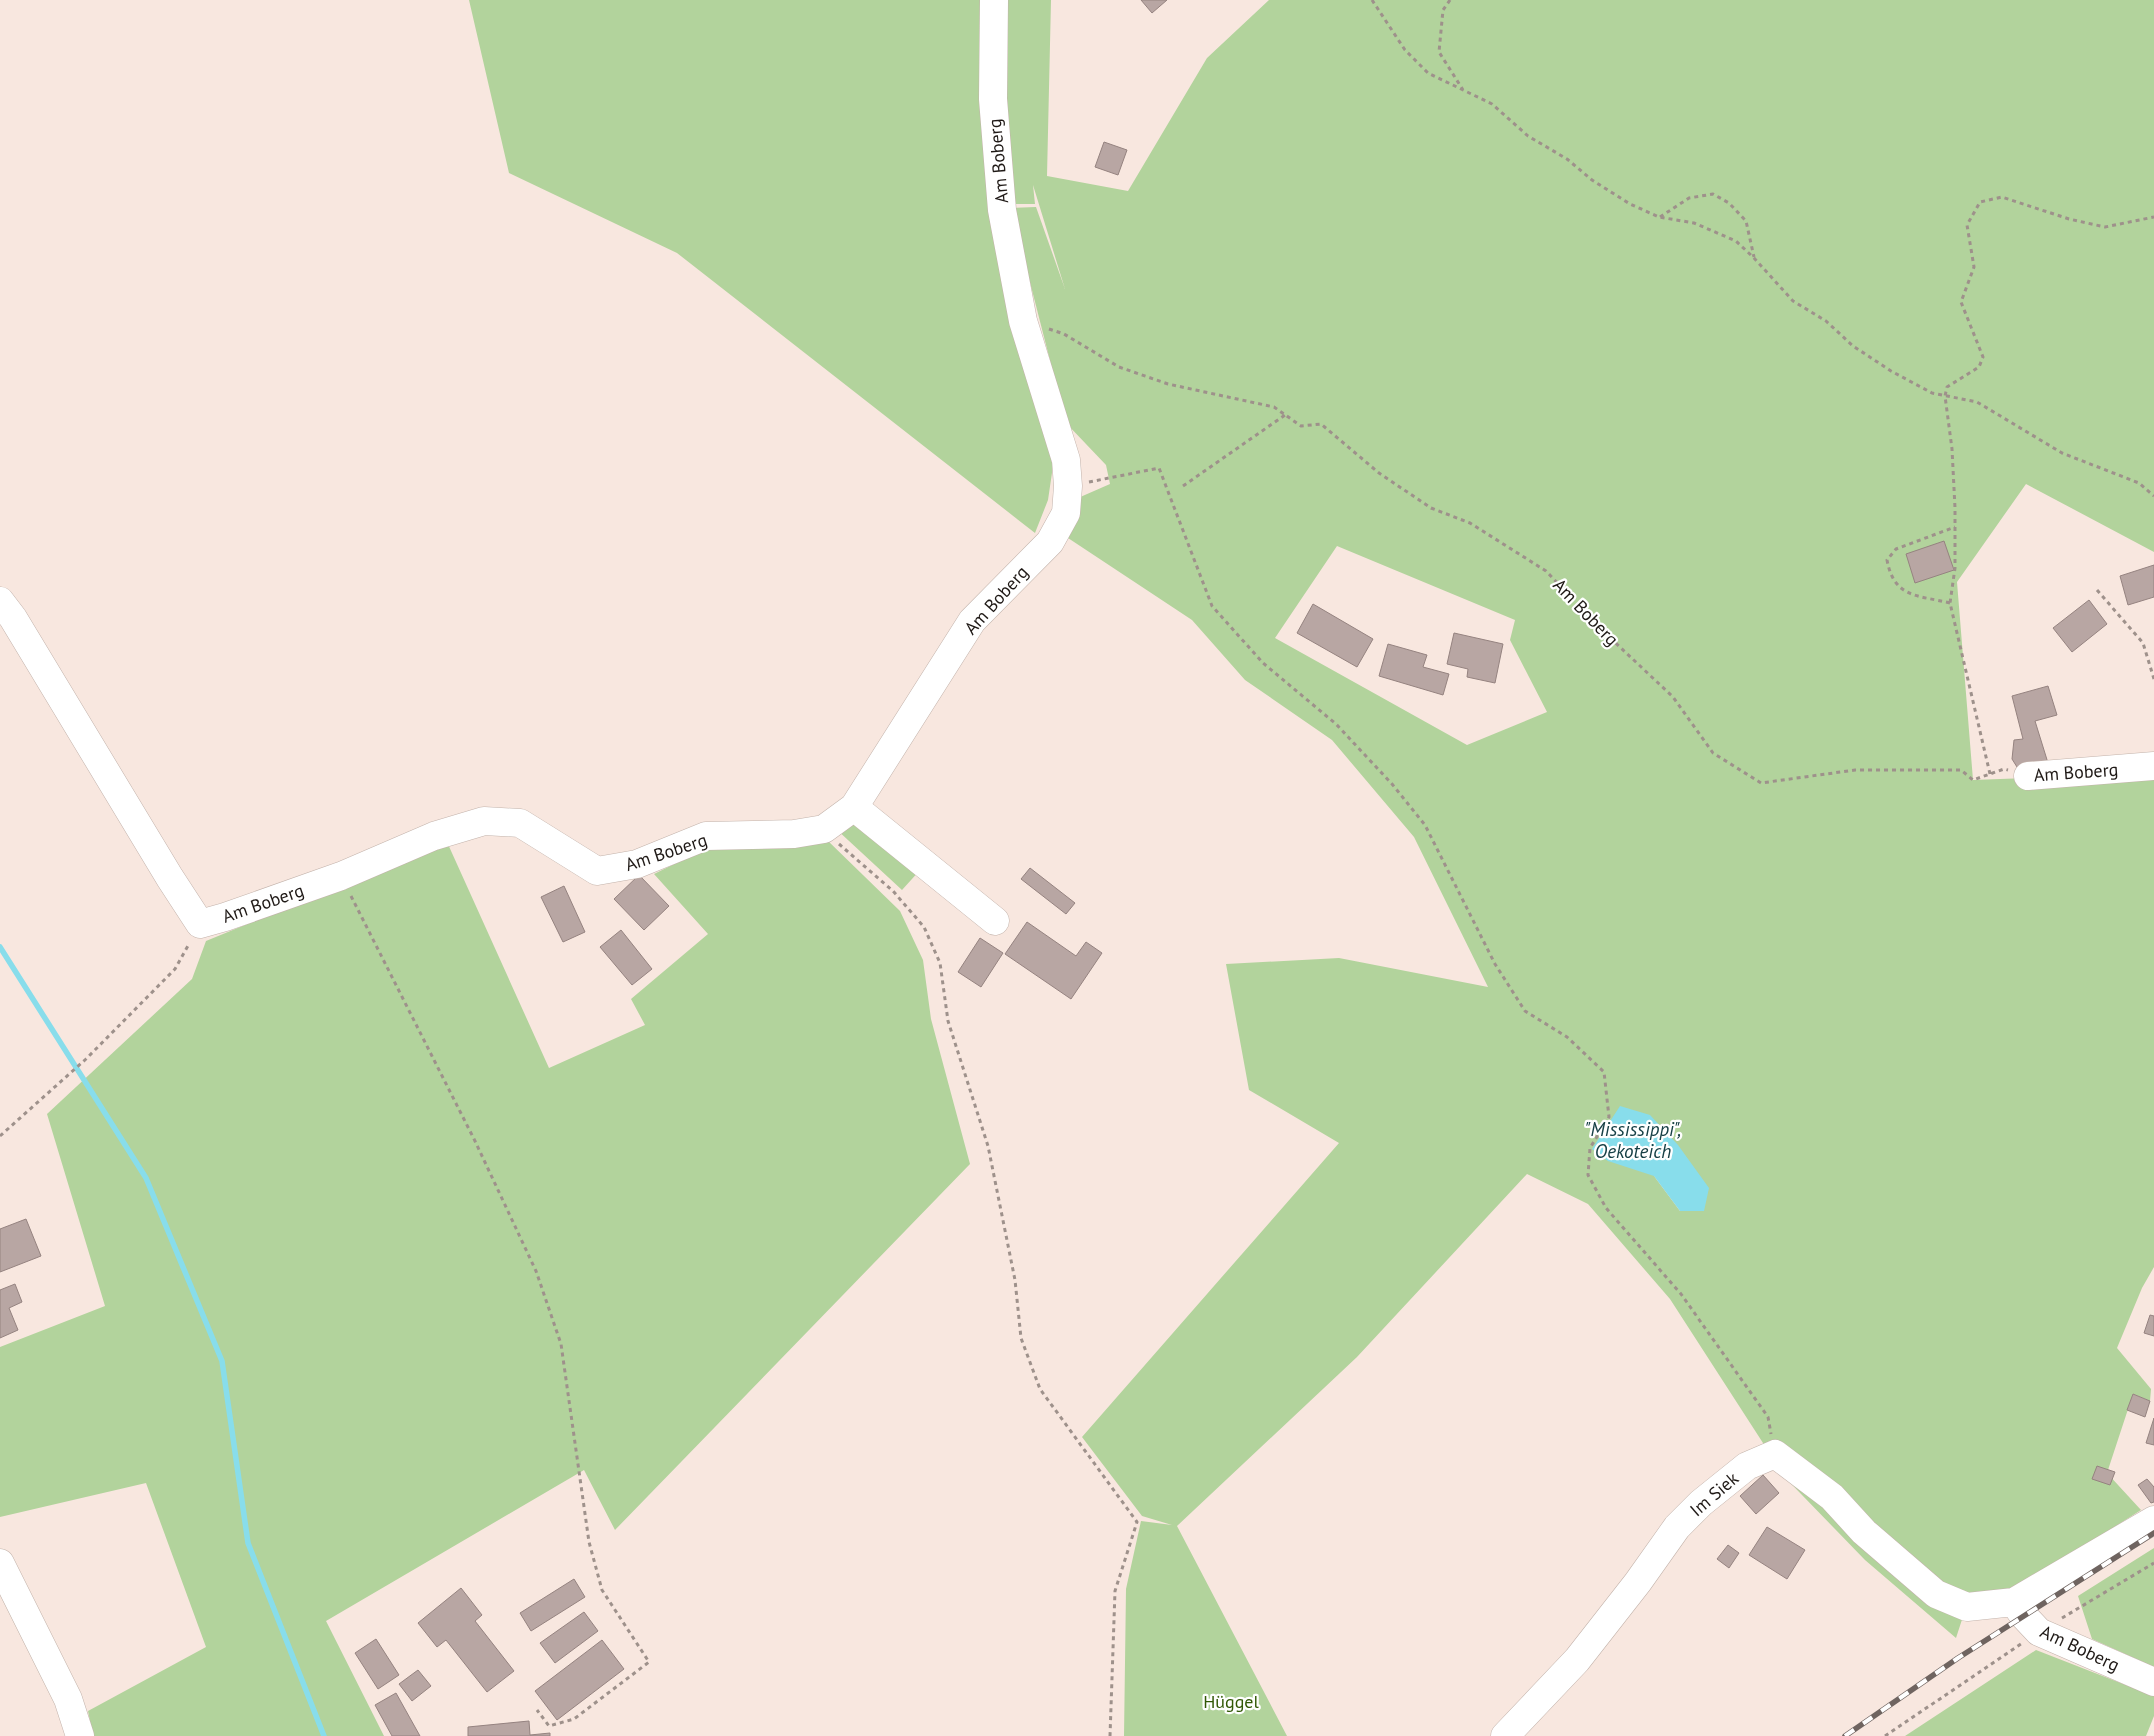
<svg xmlns="http://www.w3.org/2000/svg" width="2154" height="1736" viewBox="0 0 2154 1736" font-family="'PT Sans',sans-serif">
	<rect width="100%" height="100%" fill="#f8e7df"/>
	<path fill="#b2d39c" fill-rule="evenodd" d="M469,0h514l34,323 36,143 -5,34 -13,33 -358,-280 -168,-80z
		M1006,0h45l-4,176 81,15 79,-133 62,-58h885v552l-128,-68 -69,98 16,198 181,-7v494l-12,21 -25,60 34,41 -1,12 -17,-7 -26,79 34,37 -122,78 -49,7 -14,43 -91,-78 -93,-96 -9,-21 -93,-144 -82,-95 -61,-30 -170,183 -180,169 110,210h-163l2,-147 15,-68 31,4 -30,-9 -60,-79 257,-294 -90,-53 -23,-126 113,-6 149,29 -74,-150 -82,-97 -87,-60 -53,-60 -124,-82 10,-40 32,-14 -4,-19 -40,-42 -55,-215 25,-1 29,82 -32,-104 2,19h-25l-4,-38zM1337,546l178,74 -5,20 37,72 -80,33 -192,-107zM1654,1176l50,35h-24z
		M847,821l21,4 53,44 -19,21 -67,-62z
		M826,839l74,72 23,49 8,59 39,145 -355,366 -31,-60 -258,151 58,115h-291l-5,-25 118,-64 -60,-164 -146,34v-170l105,-41 -58,-192 145,-135 14,-38 241,-99 102,226 96,-43 -14,-26 77,-65 -54,-60 55,-27z
		M2154,1548v119l-62,-28 -14,-43z
		M2036,1650l118,46v20l-8,20h-241z"/>
	<path fill="#88ddeb" d="M1620,1106l30,9 28,30 31,43 -5,23h-24l-26,-35 -46,-15 -16,-12z"/>
	<g fill="none" stroke-linecap="round" stroke-linejoin="round">
		<path stroke="#88ddeb" stroke-width="5.5" d="M0,947l146,231 76,183 26,182 76,193"/>
	</g>
	<path fill="#b8a6a3" stroke="#958380" d="M1141,0h26l-15,13z
		M1104,142l23,8 -9,25 -23,-8z
		M1944,541l10,29 -39,13 -9,-29z
		M2154,565v32l-26,8 -8,-29z
		M2089,600l18,24 -35,28 -19,-24z
		M1313,604l60,35 -16,28 -60,-34z
		M1454,633l49,11 -8,39 -28,-6 1,-8 -21,-5z
		M1388,644l39,11 -4,12 26,7 -6,21 -64,-19z
		M2048,686l9,29 -22,6 13,42 -15,5 -16,-1 -5,-8 2,-19 9,-1 -11,-43z
		M1030,868l45,35 -9,11 -45,-35z
		M639,875l30,31 -25,24 -30,-31z
		M564,886l21,46 -22,10 -22,-45z
		M1027,922l49,34 10,-14 16,11 -31,46 -66,-45z
		M621,930l31,39 -20,16 -32,-38z
		M980,938l23,15 -22,34 -23,-15z
		M26,1219l15,37 -41,16v-43z
		M15,1284l7,18 -13,6 9,22 -18,8v-48z
		M2150,1315l4,1v20l-10,-3z
		M2133,1394l17,7 -5,16 -18,-7z
		M2154,1418v27l-8,-2z
		M2097,1466l18,6 -5,13 -18,-6z
		M1763,1475l16,18 -23,21 -16,-18z
		M2147,1479l7,8v15l-3,1 -13,-18z
		M1767,1527l38,23 -18,29 -38,-24z
		M1728,1545l11,8 -10,15 -12,-9z
		M574,1579l11,18 -54,34 -11,-18z
		M461,1588l21,27 -7,6 39,50 -27,21 -41,-52 -9,7 -19,-24z
		M584,1612l14,19 -43,32 -15,-20z
		M376,1639l23,36 -21,14 -23,-36z
		M602,1640l22,29 -67,51 -22,-29z
		M418,1670l13,16 -19,15 -13,-17z
		M396,1693l24,43h-28l-17,-31z
		M529,1721l1,14 20,-2v3h-82v-9z"/>
	<g fill="none" stroke-linecap="round" stroke-linejoin="round">
		<defs>
			<path id="minor" d="M0,601l13,17 157,260 30,46 25,-7 116,-41 93,-40 50,-15 36,2 77,48 40,-7 69,-28 88,-2 30,-5 30,-22 118,-186 78,-79 16,-29 2,-27 -2,-26 -43,-139 -21,-111 -9,-111 1,-99
				M2028,776l126,-10
				M854,807l141,114
				M0,1563l68,136 12,37
				M2014,1602l9,13 16,17 115,50
				M1505,1736l72,-76 61,-78 39,-55 24,-24 46,-37 28,-12 57,43 32,35 72,62 31,13 47,-5 140,-82"/>
		</defs>
		<use href="#minor" stroke="#c3b3ab" stroke-width="29"/>
		<path stroke="#9e918b" stroke-width="3" stroke-dasharray="4 4" stroke-linecap="butt" d="M1372,0l33,50 23,23 64,31 36,32 39,23 25,21 38,24 29,13 35,6 42,18 18,17 39,43 33,20 27,25 38,25 41,22 45,9 85,51 77,30 15,13
			M1450,0l-7,10 -4,42 24,38
			M1660,217l29,-19 24,-4 16,9 17,18 8,36
			M1049,329l15,5 55,33 49,17 106,23 27,19 20,-2 58,49 52,35 39,15 76,48 58,61 69,65 40,56 48,30 94,-13h106l12,10 31,-11 4,1
			M1089,482l70,-14 53,138 51,57 73,61 56,60 33,41 70,139 30,47 42,26 37,35 5,45 -19,31 -2,27 18,33 75,86 87,123 3,17
			M1183,486l102,-71
			M2097,590l46,53 11,36
			M1950,603c-33,-8 -56,-5 -63,-43l9,-11 59,-22
			M1990,774l-40,-171 5,-35v-60l-3,-59 -7,-53 2,-9 32,-20 4,-10 -22,-55 13,-35 -7,-42 13,-23 22,-5 67,22 36,8 49,-10
			M839,844l54,47 31,36 16,36 8,58 40,125 27,134 6,58 19,51 97,133 -22,69 -5,145
			M351,896l124,245 61,130 25,73 28,198 13,48 47,72 -75,57 -25,7 -12,-16
			M0,1136l86,-77 89,-90 14,-25
			M2062,1618l92,-55
			M1885,1736l136,-92"/>
		<use href="#minor" stroke="#fff" stroke-width="28"/>
		<defs>
			<path id="rail" d="M1845,1736l113,-78 196,-125"/>
		</defs>
		<use href="#rail" stroke="#6f6460" stroke-width="5.5"/>
		<use href="#rail" stroke="#fff" stroke-width="4" stroke-dasharray="11" stroke-linecap="butt"/>
	</g>
	<g text-anchor="middle" dominant-baseline="central" stroke-width="4.5" stroke-linejoin="round" paint-order="stroke">
		<g font-size="18" fill="#1f1916" stroke="#fff">
			<text transform="translate(998 161) rotate(-95)">Am Boberg</text>
			<text transform="translate(996 600) rotate(-48)">Am Boberg</text>
			<text transform="translate(1586 612) rotate(46)">Am Boberg</text>
			<text transform="translate(2076 772) rotate(-4)">Am Boberg</text>
			<text transform="translate(666 852) rotate(-18)">Am Boberg</text>
			<text transform="translate(263 903) rotate(-19)">Am Boberg</text>
			<text transform="translate(1714 1494) rotate(-41)">Im Siek</text>
			<text transform="translate(2080 1648) rotate(25)">Am Boberg</text>
		</g>
		<g font-size="18" fill="#315805" stroke="#fff">
			<text x="1231" y="1701">Hüggel</text>
		</g>
		<g font-size="19" font-style="italic" fill="#174046" stroke="#fff">
			<text x="1633" y="1129">"Mississippi",<tspan x="1633" dy="22">Oekoteich</tspan></text>
		</g>
	</g>
</svg>
